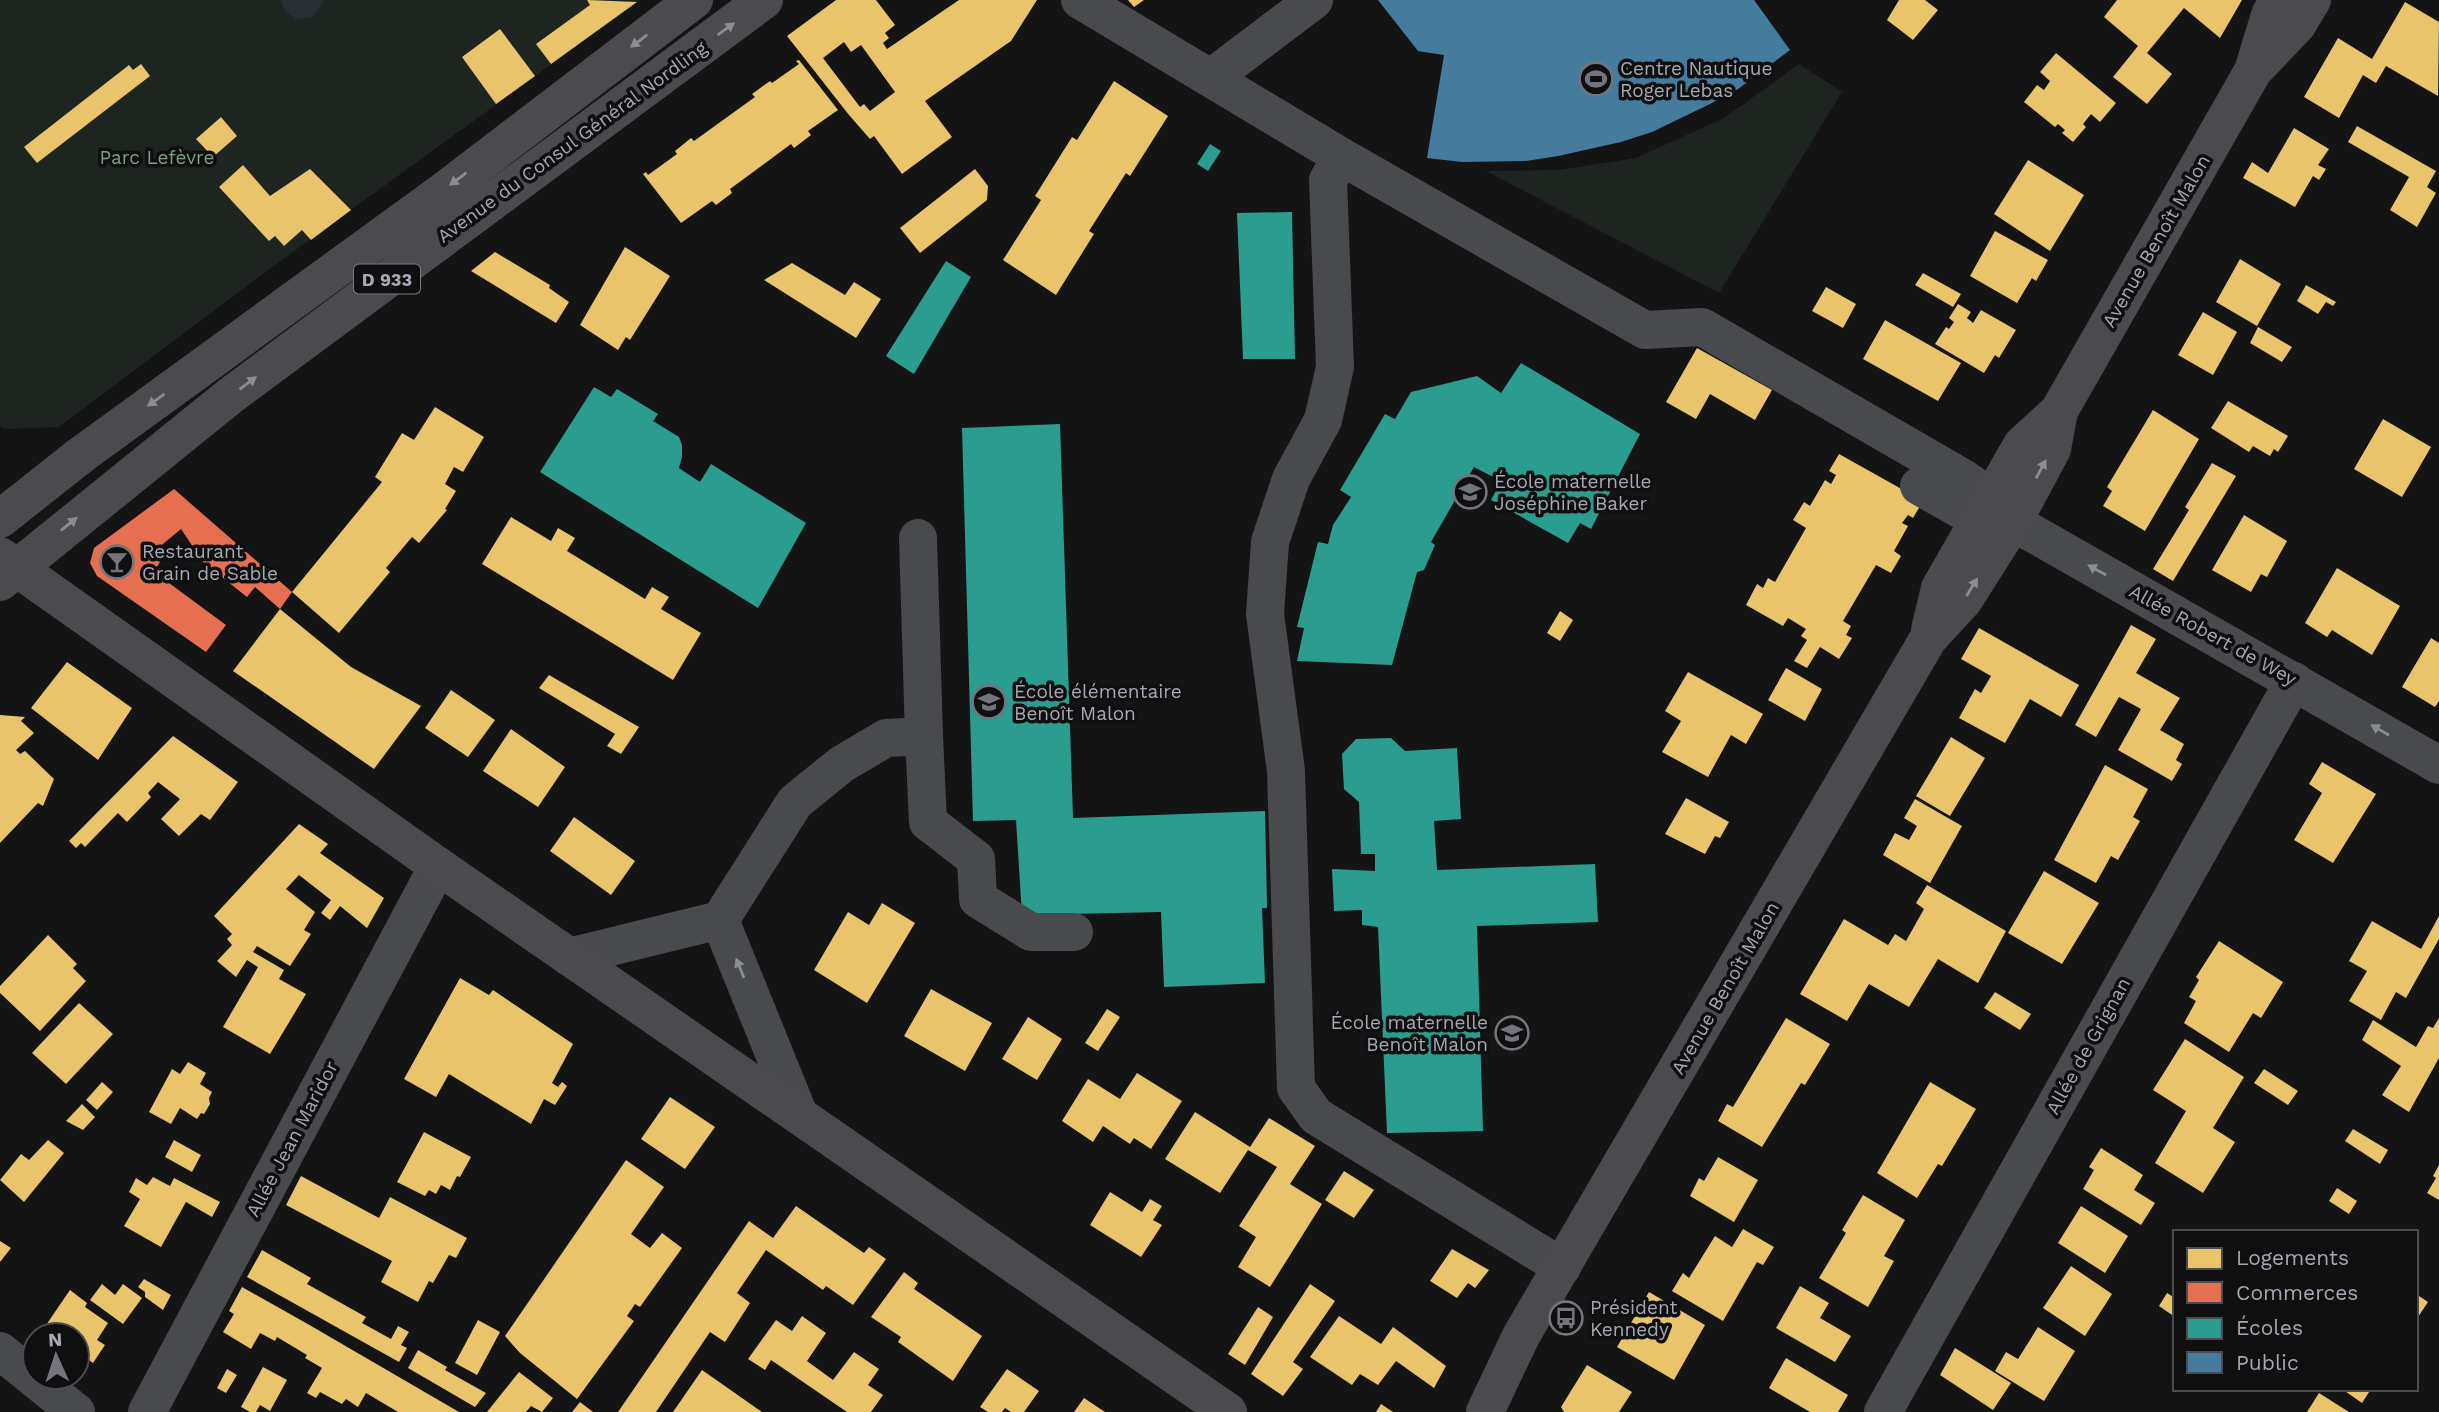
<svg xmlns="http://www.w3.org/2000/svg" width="2439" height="1412" viewBox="0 0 2439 1412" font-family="'Work Sans',sans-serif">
	<rect width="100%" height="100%" fill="#141415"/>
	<path fill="#1e2520" d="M0,0h640l-365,265 -216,162 -55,2 -4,-3z
		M1799,64l43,28 -123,201 -233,-122 73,-1 77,-12 88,-40z"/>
	<path fill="#282d36" d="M281,0h42v2l-10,15 -17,3 -13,-12z"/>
	<path fill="#e9c46a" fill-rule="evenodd" d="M587,0l50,2 -86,62 -15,-20 54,-39z
		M836,0h40l19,25 -10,8 4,5 -6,5 4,6 72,-49h78l-26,41 -86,60 27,36 -50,37 -28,-38 -4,3 -21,-24 -62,-79zM844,42l7,10 10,-7 34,47 -25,19 -6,-7 -4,3 -37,-49z
		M1128,0h16l-10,7z
		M1899,0h26l13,10 -25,30 -26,-20z
		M2117,0h125l-22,38 -36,-30 -37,45 25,21 -25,30 -34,-27 25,-31 -34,-29z
		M2405,2l34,20 -1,74 -52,-30 -10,17 -13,-8 -24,43 -35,-21 34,-59 34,21z
		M500,29l35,47 -39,28 -34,-47z
		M2056,53l60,50 -16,19 -9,-8 -8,10 3,3 -13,15 -11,-9 3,-3 -7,-6 -3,3 -31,-25 13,-17 7,5 6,-9 -10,-9z
		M799,60l39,50 -30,21 3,4 -17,13 -3,-4 -61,45 2,4 -16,12 -4,-4 -31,22 -38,-49 3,-2 2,3 29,-21 -2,-3 16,-13 3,3 61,-44 -3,-3 18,-13 2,2 27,-19 -3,-3z
		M141,64l9,12 -113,87 -13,-16 105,-82 4,5z
		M1114,81l54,35 -38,60 -4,-3 -37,58 5,3 -38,61 -53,-35 38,-60 -6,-4 37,-59 5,3z
		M221,117l16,19 -24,21 -17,-18z
		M2357,126l79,45 -9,16 9,6 -19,34 -27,-17 19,-33 -61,-35z
		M2294,128l35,21 -11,16 8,4 -7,11 -6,-4 -18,31 -52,-29 9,-16 16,11z
		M2028,160l56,35 -34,56 -56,-37z
		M243,165l27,31 40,-27 41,41 -40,30 -9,-10 -18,16 -9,-10 -6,5 -50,-54z
		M975,169l13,17 -1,14 -67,53 -20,-25z
		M1995,231l53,29 -12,21 -4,-3 -15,25 -47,-27z
		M625,247l45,29 -40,64 -4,-3 -8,13 -38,-25z
		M495,252l55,33 -1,3 20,14 -13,21 -85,-52z
		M2240,259l41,25 -24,42 -41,-24z
		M792,263l53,32 9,-13 27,17 -25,39 -92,-58z
		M1923,273l38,21 -8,13 -38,-22z
		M2306,285l30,17 -3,4 -7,-4 -8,12 -21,-13z
		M1826,287l30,17 -13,24 -31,-17z
		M1958,304l13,8 -4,6 6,5 8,-13 35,20 -17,28 -4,-3 -11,18 -49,-29 11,-17 3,2 5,-7 -5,-4z
		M2203,312l34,20 -24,43 -35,-20z
		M1885,320l76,43 -23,38 -75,-42z
		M2258,327l34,20 -10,15 -32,-19z
		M1697,348l75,42 -17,30 -45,-26 -14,25 -30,-17z
		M2228,401l60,35 -10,16 -4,-3 -4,7 -17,-10 -4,6 -38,-24z
		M435,407l49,30 -21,35 -9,-5 -9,17 11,7 -11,18 2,1 -28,33 -7,-6 -26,31 4,4 -51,61 -47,-41 90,-110 -7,-5 27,-44 12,7z
		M2153,410l46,29 -54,92 -42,-25 9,-15 -5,-4z
		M2383,419l48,28 -29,50 -48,-28z
		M1839,454l84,47 -10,17 -5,-3 -6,8 6,3 -14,25 7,5 -10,17 -15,-8 -33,56 8,5 -5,9 6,3 -13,21 -19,-12 -13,21 -13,-7 13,-21 -6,-4 5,-7 -18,-11 -5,8 -37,-21 11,-21 6,4 5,-10 7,4 31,-54 -13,-8 11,-18 6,4 15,-26 6,4 5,-9 -7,-4z
		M2212,463l24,13 -63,105 -20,-12 36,-59 -4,-3z
		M2244,515l43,26 -20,36 -6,-3 -10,18 -39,-22z
		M511,517l40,24 7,-13 17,10 -8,13 78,48 7,-12 17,10 -8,12 40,24 -28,47 -191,-116z
		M2337,568l63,38 -28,49 -40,-25 -5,7 -22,-14z
		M280,609l71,58 70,39 -47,63 -141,-98z
		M1560,611l13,9 -13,21 -13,-8z
		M2131,625l25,14 -20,34 44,25 -20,32 24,14 -8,16 6,4 -10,17 -54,-31 23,-41 -22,-12 -23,40 -21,-12z
		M1979,628l100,57 -18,32 -31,-18 -25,44 -46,-25 16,-29 6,4 10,-17 -30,-17z
		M2431,638l8,5v58l-4,6 -33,-20z
		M67,662l65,46 -34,52 -67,-52z
		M1786,668l36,21 -17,32 -37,-21z
		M1688,672l75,42 -17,30 -15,-9 -23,42 -46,-25 19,-31 -16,-10z
		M549,675l90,52 -18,27 -14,-8 8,-12 -76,-46z
		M451,690l44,30 -27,37 -43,-29z
		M0,715l25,2 -4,4 13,12 -18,17 4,4 5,-3 29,28 -11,27 -5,-3 -38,40z
		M511,729l54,38 -27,40 -55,-36z
		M173,736l65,46 -28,38 -9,-6 -22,22 -18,-17 19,-20 -22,-17 -10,11 3,4 -24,25 -9,-9 -33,34 -4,-4 -5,5 -7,-7z
		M1951,737l34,21 -35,58 -34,-20z
		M2322,762l54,32 -43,69 -39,-23 28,-47 -13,-9z
		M2105,765l43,24 -15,28 7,4 -22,39 -7,-4 -15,27 -42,-23z
		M1686,798l43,24 -9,16 -5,-2 -10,18 -40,-20z
		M1915,799l47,27 -32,57 -47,-28 12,-22 14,7 8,-14 -13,-8z
		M574,817l61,44 -24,34 -61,-44z
		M299,824l29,20 -8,9 64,45 -17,30 -27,-22 -10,14 -9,-7 10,-13 -32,-25 -13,14 29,23 -11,18 7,4 -21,32 -33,-20 -4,6 31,18 -5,9 27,15 -36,60 -47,-27 35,-60 -11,-7 -11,17 -19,-16 15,-16 -5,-6 5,-5 -18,-18z
		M2044,871l55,32 -37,61 -54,-31z
		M1927,885l79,46 -28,52 -40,-24 -29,48 -40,-23 -22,37 -47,-27 44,-75 44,26 7,-11 11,7 18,-32 -8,-6z
		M882,903l33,20 -48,80 -53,-33 34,-58 21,13z
		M2439,916v23l-33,59 -10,-6 -15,28 -32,-19 18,-30 -18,-10 23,-40 49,28z
		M48,935l29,29 -4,4 13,13 -46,50 -40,-38v-7z
		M2219,941l64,41 -22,36 -8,-5 -24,39 -45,-29 12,-22 -7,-4 10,-17 -3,-3z
		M460,978l29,17 4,-5 80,54 -21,39 6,4 4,-5 5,4 -12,19 -11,-6 -13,25 -82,-50 -13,23 -32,-18z
		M931,989l61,34 -27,48 -61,-35z
		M1995,992l36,22 -11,16 -36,-22z
		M79,1003l34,31 -47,50 -34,-31z
		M1107,1009l13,8 -22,34 -13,-8z
		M1028,1017l34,22 -25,41 -35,-21z
		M1786,1018l44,26 -25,41 -4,-2 -39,64 -44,-26 9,-17 6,3z
		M2439,1018v40l-30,54 -27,-17 19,-29 -39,-26 11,-20 43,27 12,-21 5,2z
		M2185,1039l59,38 -31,51 22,14 -32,51 -48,-30 31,-52 -33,-21z
		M188,1062l18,11 -6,11 12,8 -3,6 1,6 -6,10 -3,-1 -4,6 -17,-11 -9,16 -22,-12 23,-43 8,5z
		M2264,1069l34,22 -10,14 -34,-22z
		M1137,1073l45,28 -31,48 -17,-11 -4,6 -27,-18 -10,16 -31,-21 26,-42 32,20z
		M102,1082l11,10 -16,18 -11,-10z
		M1930,1082l46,27 -34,57 -4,-2 -21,34 -40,-25z
		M670,1097l45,30 -30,42 -44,-30z
		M82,1104l13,13 -12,13 -17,-9z
		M1195,1112l55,35 19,-29 46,28 -25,38 32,20 -52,83 -32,-20 18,-30 -17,-11 38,-59 -29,-17 -28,43 -55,-34z
		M2353,1129l35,21 -8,14 -35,-23z
		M424,1132l47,25 -11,20 -3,-1 -7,14 -9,-5 -5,9 -7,-4 -4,6 -28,-14z
		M48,1140l16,13 -40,49 -24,-22 21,-26 8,6z
		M174,1140l27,15 -9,17 -27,-15z
		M2101,1148l42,27 -9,15 21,13 -14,22 -58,-36 11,-19 -5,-3z
		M1718,1157l40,23 -24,42 -44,-26 9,-18 5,3z
		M626,1160l38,27 -33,47 19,14 12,-15 20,15 -42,59 -5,-3 -8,12 7,5 -57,78 -57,-46 -15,-17z
		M2439,1165v35l-12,-7 9,-15 -3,-2z
		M1344,1171l30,19 -20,28 -29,-18z
		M301,1176l78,42 11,-21 77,41 -11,20 -7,-3 -16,28 -4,-2 -11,21 -37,-20 11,-21 -106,-56z
		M153,1177l17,9 4,-8 46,24 -8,15 -26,-15 -25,45 -37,-21 16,-27 -11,-7 7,-14 11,7z
		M2337,1188l20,13 -8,13 -20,-13z
		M1110,1192l32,20 8,-13 12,7 -9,14 9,5 -21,32 -51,-32z
		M1863,1195l42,25 -21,36 10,5 -26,46 -49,-29 27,-45 -4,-3z
		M796,1206l68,47 5,-6 17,12 -33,46 -27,-19 -3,4 -57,-40 -29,43 13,10 -25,39 -15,-10 -54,80h-38l131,-191 24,17z
		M2081,1206l47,30 -23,37 -47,-30z
		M1743,1229l31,18 -11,18 -6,-3 -34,59 -51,-30 11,-18 6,5 26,-42 17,11z
		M0,1241l11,7 -11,14z
		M1452,1249l37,21 -14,18 -7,-5 -11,15 -27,-17z
		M262,1250l49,28 -4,6 59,33 -4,6 29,16 7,-13 11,6 -8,13 6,3 -8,14 -152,-85z
		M2071,1266l41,28 -27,42 -42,-28z
		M904,1272l14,11 -4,6 68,47 -29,45 -55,-39 3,-5 -30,-20z
		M144,1279l27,16 -8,15 -18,-13v-5l-7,-5z
		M102,1284l13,11 8,-11 19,14 -19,26 -33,-24z
		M1310,1284l25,17 -42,61 10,7 -20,27 -32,-22z
		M1800,1286l29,17 -9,15 31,18 -16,26 -59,-34z
		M242,1287l64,36 153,89h-61l-32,-19 -8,14 -12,-8 -4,5 -22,-12 -4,6 -9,-5 15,-25 -17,-10 2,-3 -30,-18 -2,4 -15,-8 -9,16 -28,-17 11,-18 -5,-3z
		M70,1290l17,13 -2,4 23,16 -11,17 8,5 -12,18 -16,-12v-16h-23l-10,-7z
		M1649,1292l56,33 -31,55 -57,-33z
		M2167,1293l8,5v19l-16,-11z
		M2416,1294l12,8 -12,18z
		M1258,1307l15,10 -28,48 -17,-11z
		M802,1316l24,17 -19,28 26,19 21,-28 25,17 -11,16 15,10 -12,17h-24l-76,-52 -6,10 -17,-11 28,-39 16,11z
		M1339,1316l42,28 12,-17 53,39 -12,22 -38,-27 -18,24 -18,-11 -8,11 -42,-28z
		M478,1320l22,12 -23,43 -22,-12z
		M2038,1327l37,24 -31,50 -49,-30 11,-19 12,7z
		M1955,1348l56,35 -18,27 -53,-35z
		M418,1350l29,17 -2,3 41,23 -11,14 -67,-39z
		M1786,1358l62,37 -10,17h-28l-41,-24z
		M1587,1365l45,27 -13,20h-55l-3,-5z
		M263,1367l24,13 -17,31 -10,-6 -4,7h-6l-9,-5z
		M227,1369l10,6 -11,18 -9,-5z
		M1007,1369l32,22 -15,21h-13l-6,-4 -3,4h-14l-8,-5z
		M702,1370l60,42h-89z
		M519,1372l34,26 -11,14 -11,-6 -5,6h-39z
		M2342,1389h29l-9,14z
		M2319,1393l30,19h-42z
		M1084,1398l21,14h-31z
		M580,1402l13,10h-21z
		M1381,1404l12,8h-17z"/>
	<path fill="#e76f51" d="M174,489l118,103 -12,17 -25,-22 -8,10 -44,-35 -22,-33 -29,24 8,9 -6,10 72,53 -20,27 -109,-76 -7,-13 4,-15z"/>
	<path fill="#2a9d8f" d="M1210,144l11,7 -13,20 -11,-7z
		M1292,212l3,147h-52l-6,-146z
		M946,261l25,16 -57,97 -28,-18z
		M1521,363l119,71 -49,95 -11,-6 -12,20 -77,-43 10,-19 -27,-14 -43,75 4,3 -11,25 -7,2 -25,93 -95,-4 7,-33 -7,-1 21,-85 10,2 5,-19 18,-28 -11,-7 45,-76 10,5 16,-27 66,-16 24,17z
		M594,387l17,10 6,-8 41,25 -5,7 26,16 3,8v12l-3,11 21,14 11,-18 95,59 -48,85 -218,-136z
		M1060,424l13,394 192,-7 2,97h-5l3,75 -101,4 -3,-75 -139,3 -6,-95 -43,1 -11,-393z
		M1391,738l14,13 52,-3 4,71 -27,2 3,49 158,-6 3,58 -121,4 6,205 -96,2 -9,-206 -16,-2v-15l-28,1 -2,-42 43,2v-17h-14l-2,-52 -15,-13 -2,-35 14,-15z"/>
	<path fill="#457b9d" d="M1378,0h376l36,50 -52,39 -28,15 -58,28 -31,10 -63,14 -32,5 -64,1 -35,-4 17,-103 -26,-4z"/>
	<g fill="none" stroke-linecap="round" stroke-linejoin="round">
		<path stroke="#494a4d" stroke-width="38" d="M1080,0l262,157 303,173 57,-3 261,151 29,20
			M1211,78l103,-78
			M1342,157l-14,23 7,187 -12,53 -32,59 -21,63 -5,72 21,157 10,317 20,28 246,151
			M1919,486l60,34
			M1985,509l49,25 405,231
			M918,538l6,198
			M720,920l79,195
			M569,957l151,-37 75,-118 47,-38 44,-26 38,-2 4,86 48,37 2,40 53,33h43
			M0,1351l76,61
			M147,1412l291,-546
			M1883,1412l411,-731"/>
		<path stroke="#4b4b4f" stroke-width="38" d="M2257,67l40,-42 15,-25
			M0,519l81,-64 360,-262 253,-193
			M0,556l438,310 790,546
			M0,582l230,-186 534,-396
			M1930,630l10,-42 82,-143 37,-34 194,-340 17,-56 8,-15
			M1485,1412l36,-76 407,-697 35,-38 49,-77 40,-75 7,-38"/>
	</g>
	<defs><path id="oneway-solid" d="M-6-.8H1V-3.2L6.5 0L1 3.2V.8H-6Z" transform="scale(1.75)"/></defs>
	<g fill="#8b8c96">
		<use href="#oneway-solid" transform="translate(726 29) rotate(-36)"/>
		<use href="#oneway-solid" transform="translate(639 41) rotate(143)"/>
		<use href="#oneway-solid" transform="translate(458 179) rotate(143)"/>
		<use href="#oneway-solid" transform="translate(248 383) rotate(-37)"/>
		<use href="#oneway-solid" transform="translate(156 400) rotate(144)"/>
		<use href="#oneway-solid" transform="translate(2041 469) rotate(-62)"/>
		<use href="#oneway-solid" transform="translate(69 524) rotate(-39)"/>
		<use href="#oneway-solid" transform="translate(1972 587) rotate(-58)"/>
	</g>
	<g fill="#8a8c96">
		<use href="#oneway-solid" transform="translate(2097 570) rotate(-151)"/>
		<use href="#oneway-solid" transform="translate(2380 730) rotate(-150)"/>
		<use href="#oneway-solid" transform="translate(740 968) rotate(-112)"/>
	</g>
	<defs>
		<symbol id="stadium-ring" viewBox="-11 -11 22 22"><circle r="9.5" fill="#0f0f10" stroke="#73747d" stroke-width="1.5"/><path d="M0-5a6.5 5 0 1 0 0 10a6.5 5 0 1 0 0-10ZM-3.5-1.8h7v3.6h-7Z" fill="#73747d"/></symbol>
		<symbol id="school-ring" viewBox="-11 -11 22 22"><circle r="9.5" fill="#0f0f10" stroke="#73747d" stroke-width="1.5"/><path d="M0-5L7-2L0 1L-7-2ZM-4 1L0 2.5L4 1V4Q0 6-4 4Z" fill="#73747d"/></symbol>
		<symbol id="bar-ring" viewBox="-11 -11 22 22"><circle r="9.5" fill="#0f0f10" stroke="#73747d" stroke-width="1.5"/><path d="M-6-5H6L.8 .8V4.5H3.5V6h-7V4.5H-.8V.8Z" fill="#73747d"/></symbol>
		<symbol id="bus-ring" viewBox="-11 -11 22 22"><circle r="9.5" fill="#0f0f10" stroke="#73747d" stroke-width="1.5"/><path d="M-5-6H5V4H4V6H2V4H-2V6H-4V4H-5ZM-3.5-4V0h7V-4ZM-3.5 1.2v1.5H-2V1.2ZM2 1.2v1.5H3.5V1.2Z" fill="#73747d"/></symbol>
	</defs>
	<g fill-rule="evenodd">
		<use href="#stadium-ring" x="1577" y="60" width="38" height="38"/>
		<use href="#school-ring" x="1451" y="473" width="38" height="38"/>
		<use href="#bar-ring" x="98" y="543" width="38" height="38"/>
		<use href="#school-ring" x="970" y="683" width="38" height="38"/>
		<use href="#school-ring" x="1493" y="1014" width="38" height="38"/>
		<use href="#bus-ring" x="1547" y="1299" width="38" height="38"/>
	</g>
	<g text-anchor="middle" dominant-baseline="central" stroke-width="7" stroke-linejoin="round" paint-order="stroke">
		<rect fill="#0f0f10" stroke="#797a84" stroke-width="2" x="354" y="264.5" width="66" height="29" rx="5"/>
		<g font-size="18" font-weight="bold" fill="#a6a8b5">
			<text x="387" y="279">D 933</text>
		</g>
		<g font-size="19" fill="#a6a8b5" stroke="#0f0f10" text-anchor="start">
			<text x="1620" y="68">Centre Nautique<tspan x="1620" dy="22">Roger Lebas</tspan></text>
			<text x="1494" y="481">École maternelle<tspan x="1494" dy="22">Joséphine Baker</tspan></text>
			<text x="142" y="551">Restaurant<tspan x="142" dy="22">Grain de Sable</tspan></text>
			<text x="1014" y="691">École élémentaire<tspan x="1014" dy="22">Benoît Malon</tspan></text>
			<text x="1488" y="1022" text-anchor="end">École maternelle<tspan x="1488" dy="22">Benoît Malon</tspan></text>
			<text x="1590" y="1307">Président<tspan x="1590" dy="22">Kennedy</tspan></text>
		</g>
		<g font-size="19" fill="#a6a8b5" stroke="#0f0f10">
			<text transform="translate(572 142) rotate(-36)">Avenue du Consul Général Nordling</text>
			<text transform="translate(2156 241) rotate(-60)">Avenue Benoît Malon</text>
			<text transform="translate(2213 635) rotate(29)">Allée Robert de Wey</text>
			<text transform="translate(1725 988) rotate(-60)">Avenue Benoît Malon</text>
			<text transform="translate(2088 1046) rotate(-61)">Allée de Grignan</text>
			<text transform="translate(292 1139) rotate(-62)">Allée Jean Maridor</text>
		</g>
		<g font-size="19" fill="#7da084" stroke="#0f0f10">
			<text x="157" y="157">Parc Lefèvre</text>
		</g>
	</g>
	<rect x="2173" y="1230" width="245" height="161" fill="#0f0f10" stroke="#4b4c52" stroke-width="2"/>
	<rect x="2187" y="1248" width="35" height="21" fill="#e9c46a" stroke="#4b4c52" stroke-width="2"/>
	<text x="2236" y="1265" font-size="21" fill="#a6a8b5">Logements</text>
	<rect x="2187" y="1282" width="35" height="21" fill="#e76f51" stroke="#4b4c52" stroke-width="2"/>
	<text x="2236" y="1300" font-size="21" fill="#a6a8b5">Commerces</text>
	<rect x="2187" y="1318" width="35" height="21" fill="#2a9d8f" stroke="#4b4c52" stroke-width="2"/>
	<text x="2236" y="1335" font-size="21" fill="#a6a8b5">Écoles</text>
	<rect x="2187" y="1352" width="35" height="21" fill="#457b9d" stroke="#4b4c52" stroke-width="2"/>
	<text x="2236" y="1370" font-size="21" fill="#a6a8b5">Public</text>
	<g transform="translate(56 1356) rotate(357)"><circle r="33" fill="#0f0f10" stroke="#4b4c52" stroke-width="2"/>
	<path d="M0-5L12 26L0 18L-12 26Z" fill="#73747d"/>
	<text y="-10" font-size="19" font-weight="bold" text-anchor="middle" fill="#a6a8b5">N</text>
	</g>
</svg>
